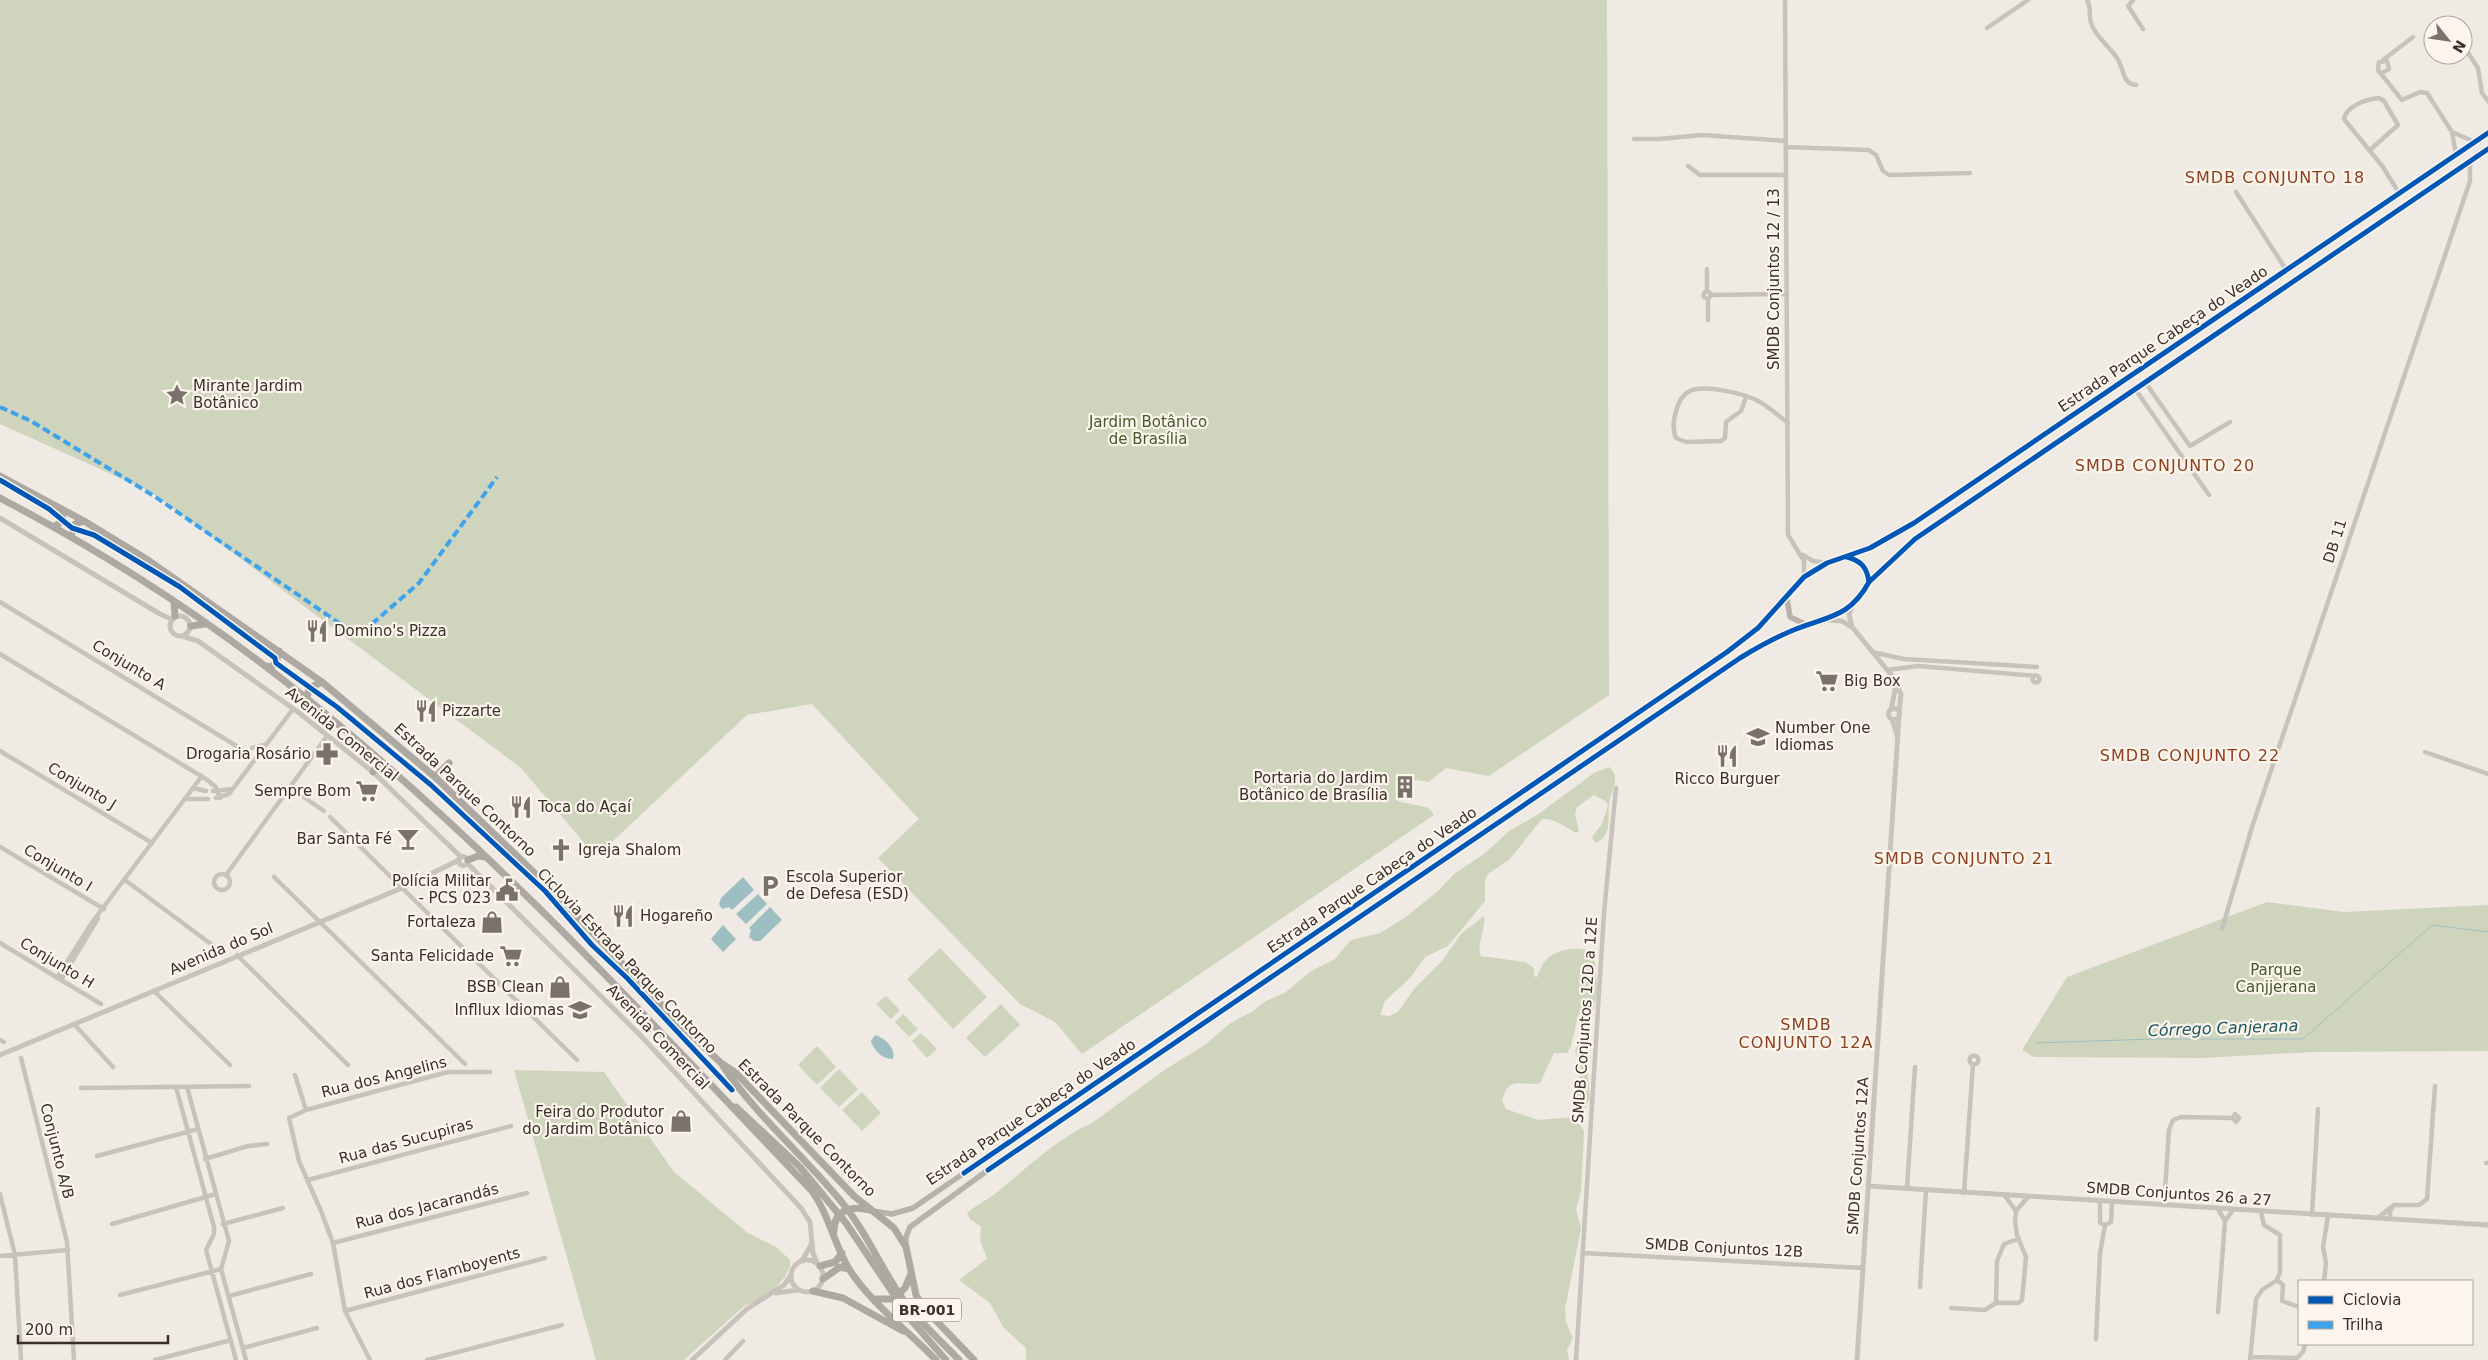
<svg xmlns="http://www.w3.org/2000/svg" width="2488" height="1360" viewBox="0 0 2488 1360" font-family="'DejaVu Sans',sans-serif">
	<rect width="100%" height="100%" fill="#efeae4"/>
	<path fill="#cfd5bd" d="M0,0h1607l2,695 -120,81 -43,-8 -17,14 -27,-4 -5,23 32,7 5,7 -352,239 -27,-32 -35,-18 -142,-146 41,-39 -107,-115 -65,11 -151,142 -75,-89 -370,-276 -151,-68z
		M1609,767c13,11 1,25 0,38 -1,14 3,32 -14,38l-3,-6 10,-13 6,-19 -4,-5 -10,-5 -17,12 -2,7 4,17 -3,2c-9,-5 -24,-16 -34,-14l-33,41 -20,13 -4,7v21l-37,45 -23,11 -14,20 -26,24 -5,14 9,1 9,-4 16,-23 28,-28 19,-27 23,-18c2,13 -8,27 -3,40l44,6 9,6v7l2,3c4,-6 5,-13 10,-18 10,-11 37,-16 48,-5l4,36 -13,53 5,55 -7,12 -7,-12 5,-29 -6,-20 12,-23 2,-12 -2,-3 -8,1 -1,3 -7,30 -4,7h-13l-14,30c-18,4 -31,-9 -38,17l4,9 32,11 37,-3 9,14 -3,60 -5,19 5,18 -16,81 1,13 7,16 -6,12 2,10h-543v-12l-23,-21 -13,-24 -31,-23 28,-21 -7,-19 1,-13 -11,-8 -3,-6c9,-8 20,-13 29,-20 30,-24 60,-54 96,-70l71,-52 43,-27 23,-20 24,-13 11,-9 22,-10 25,-21 24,-12 16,-19 29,-7 26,-16 32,-26 16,-17 30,-20 25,-23 28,-16 57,-42z
		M2267,902l77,10 144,-7v146l-176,1 -110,6 -168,-1 -12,-7 45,-73z
		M940,948l47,49 -34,32 -46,-50z
		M886,996l14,14 -9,9 -15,-15z
		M1001,1004l19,21 -35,32 -19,-19z
		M903,1014l15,15 -9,8 -14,-15z
		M921,1033l16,16 -10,9 -15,-17z
		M817,1046l19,21 -19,18 -19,-20z
		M839,1069l19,20 -19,18 -19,-19z
		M514,1070l90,2 70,100 74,61 28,14 14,13v7l-5,10 -14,16 -28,14 -59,53h-88z
		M862,1092l19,21 -19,18 -20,-21z"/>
	<path fill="#9ebfc2" d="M743,877l11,13 -22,20 -3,-3 -7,2 -3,-5 2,-6z
		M758,894l9,10 -21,20 -10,-10z
		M770,907l12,13 -22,21h-6l-5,-4 2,-7 -2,-2z
		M723,925l13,14 -13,13 -12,-13z
		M875,1035c10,3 21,13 18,24 -11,0 -19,-8 -22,-18z"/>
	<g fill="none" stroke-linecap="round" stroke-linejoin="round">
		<path stroke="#9ebfc2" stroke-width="1" d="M2036,1043l117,-4h150l129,-114 56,7"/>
		<path stroke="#c8c2bc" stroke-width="4.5" d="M1785,0l3,535 16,26v16
			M2087,0c5,8 1,14 4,23 3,12 19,24 26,35 7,10 5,26 19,27
			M2133,0l-5,6 15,23
			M1987,28l41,-28
			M2463,45l15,23 4,25 6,8
			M2383,60l30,-23
			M2382,73l7,-4 -2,-8 -8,1 -1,8 24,30 18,-8 7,1 25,39 4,23
			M2452,132l23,10
			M1634,139h25l43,-4 84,6
			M1786,147l83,3 7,5 7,16 6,4 81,-2
			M2370,150l28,-25 -14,-24 -5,-3c-12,1 -33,8 -35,21l39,48 16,26
			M1688,166l12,9h86
			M2236,192l51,79
			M1707,269v22
			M1703.5 295a3.5 3.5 0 1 1 7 0a3.5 3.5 0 1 1-7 0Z
			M1711,295l76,-1
			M1708,320v-21
			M2145,382l45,64 40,-24
			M2135,389l74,106
			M1746,397l-5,14 -15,11 -1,16 -4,3 -35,1 -10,-4c-4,-9 -2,-21 1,-30 2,-6 6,-13 11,-16 15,-9 58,2 72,10 10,6 19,14 28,21
			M1803,555l10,6 14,2
			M0,602l248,151
			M1872,652l32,7 133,8
			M0,654l206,125 10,8 4,11
			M1887,670l31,-4 118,10
			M2032.5 679a3.5 3.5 0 1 1 7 0a3.5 3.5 0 1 1-7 0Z
			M252,748l12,-3
			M0,751l152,92
			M2425,752l63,22
			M289,787l35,24
			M193,788l13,3
			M213,791l19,-2
			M216,798l13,-4 64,-85
			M187,799h21
			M330,817l247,243
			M0,847l104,62
			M214 882a8 8 0 1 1 16 0a8 8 0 1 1-16 0Z
			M226,875l101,-139
			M274,877l191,187
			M125,880l98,73
			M2222,929l30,-102 218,-646v-20
			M0,943l101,61
			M237,955l111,110
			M57,978l36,-57 109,-145
			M61,980l37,-62
			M154,991l76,74
			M74,1024l39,43
			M0,1040l4,2
			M1969.5 1060a4.5 4.5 0 1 1 9 0a4.5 4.5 0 1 1-9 0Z
			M21,1058l46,184 7,118
			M295,1075l11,35
			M176,1087l38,140v7l-8,16 30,110
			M187,1087l42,154 -8,28 25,91
			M81,1088l168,-2
			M97,1156l101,-27
			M205,1159l43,-13 19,-2
			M2486,1163h2
			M308,1180l203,-54
			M1907,1188l8,-121
			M1964,1193l9,-129
			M0,1194l15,61 6,105
			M2005,1196l11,15
			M2100,1202v21l5,2 6,-3 1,-19
			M2164,1205l5,-75 4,-10 8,-3 51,1 3,-4 4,4 -3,4 -4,-4
			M2218,1209l7,12
			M2312,1215l6,-106
			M2390,1218v-7l4,-6h25l8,-6 8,-113
			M112,1224l104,-30
			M223,1224l60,-16
			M333,1243l194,-50
			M1583,1253l280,15
			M0,1256l68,-6
			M2277,1280l6,5 -1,16 17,6
			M2324,1281l2,-18 -3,-16 5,-31
			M1920,1287l6,-97
			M120,1295l101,-26
			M229,1296l82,-22
			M1996,1303l1,-42 7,-17 14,-5
			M1951,1308l34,2 11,-7h22l4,-3 4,-43 -9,-22 -2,-14 1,-10 12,-14
			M345,1311l200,-53
			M2218,1312l7,-91 8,-11
			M2096,1339l4,-86 5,-28
			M243,1348l74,-20
			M2250,1357l47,1 6,-6 2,-8
			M155,1360l76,-20
			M370,1360l-25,-49 -12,-68 -12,-32 -22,-50 -10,-43 17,-8 142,-38h42
			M427,1360l135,-35
			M725,1360l18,-19
			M1576,1360l28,-447 12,-125
			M2250,1360l6,-61 6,-9 15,-10 3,-8v-37l-16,-10 -3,-13"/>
		<path stroke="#c8c2bc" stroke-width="5" d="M0,518l160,96 11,5
			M170 626a10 10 0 1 1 20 0a10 10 0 1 1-20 0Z
			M1828,620l14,1 11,7 40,49 8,17 -2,19
			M1852,626l-3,-11 3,-10
			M182,636l16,5 100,71 75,60 88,85
			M1888.5 714a5.5 5.5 0 1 1 11 0a5.5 5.5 0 1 1-11 0Z
			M1891,710l4,-20 -2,-10
			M1892,719l5,16
			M458.5 861a4.5 4.5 0 1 1 9 0a4.5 4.5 0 1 1-9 0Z
			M467,863l174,173 160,172 9,14 3,31 4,10
			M0,1055l402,-167 57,-28
			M1868,1186l620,39
			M2379,1217l13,-10
			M791 1276a16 16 0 1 1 32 0a16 16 0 1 1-32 0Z
			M802,1261l10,-18
			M776,1293l22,-3
			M692,1360l55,-51 37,-24 7,-10
			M1857,1360l42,-644"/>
		<path stroke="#b9b2ac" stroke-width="5.5" d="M1869,582l46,-43 573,-390
			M1787,599l3,18 17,8
			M873,1211l19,3 21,-6 814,-556 31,-24 46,-51 23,-14 43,-15 44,-25 574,-390
			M906,1247v-10l4,-10 78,-57 752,-512c18,-11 36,-21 56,-29 33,-13 54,-12 73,-47 -2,-15 -8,-21 -22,-25"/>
		<path stroke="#aea8a2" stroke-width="7" d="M0,476l84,45 64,39 174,122 113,95 113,109 129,135 44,42 15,10 118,123 40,32 12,19 10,48 8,13 50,52
			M0,498c107,56 212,124 306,200 183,147 343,322 505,492 18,24 23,54 38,79 21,33 60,63 87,91
			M55,526l8,-5 -1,-11
			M71,536l4,-12 9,-3
			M174,602l1,14
			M191,626l14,-2
			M265,666l6,1 5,-4 3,-12
			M307,698l2,-10 13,-6
			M373,772l8,-9
			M435,777l14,-14
			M468,860l10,-4 8,1
			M723,1066c33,49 79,88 117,134 23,27 37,59 56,89 17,27 41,48 63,71
			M736,1107l64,60 46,56 65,97 35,40
			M834,1231c0,-21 17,-26 35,-21
			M820,1266l15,-4 7,-9
			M823,1279l17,-12 9,2
			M813,1291l30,7 60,33
			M876,1299h17l12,-11 6,-14"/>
		<path stroke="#3fa3eb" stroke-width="4" stroke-dasharray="8 4" stroke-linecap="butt" d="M0,407l31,14 123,75 204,140 61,-53 78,-106"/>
		<defs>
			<path id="cycleway" d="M0,480l49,29 23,19 22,7 86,52 95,71 1,5 61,44 94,78 114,106 47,54 35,33 105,112
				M1869,582l46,-43 573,-390
				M988,1170l752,-512c18,-11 36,-21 56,-29 33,-13 54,-12 73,-47 -2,-15 -8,-21 -22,-25
				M964,1173l763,-521 31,-24 46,-51 23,-14 43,-15 44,-25 574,-390"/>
		</defs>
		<use href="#cycleway" stroke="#fbf5ec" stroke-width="8"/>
		<use href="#cycleway" stroke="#0057b8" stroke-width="5"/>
	</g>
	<defs>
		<symbol id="sight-bare" viewBox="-9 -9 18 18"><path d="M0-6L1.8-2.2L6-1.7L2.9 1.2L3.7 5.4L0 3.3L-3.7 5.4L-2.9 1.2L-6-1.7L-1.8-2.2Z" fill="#79716a" stroke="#fbf5ec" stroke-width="2.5" paint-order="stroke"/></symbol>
		<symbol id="restaurant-bare" viewBox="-9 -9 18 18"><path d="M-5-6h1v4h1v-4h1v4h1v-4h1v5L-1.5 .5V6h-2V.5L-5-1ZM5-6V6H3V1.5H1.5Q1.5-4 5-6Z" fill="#79716a" stroke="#fbf5ec" stroke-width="2.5" paint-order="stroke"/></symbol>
		<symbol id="supermarket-bare" viewBox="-9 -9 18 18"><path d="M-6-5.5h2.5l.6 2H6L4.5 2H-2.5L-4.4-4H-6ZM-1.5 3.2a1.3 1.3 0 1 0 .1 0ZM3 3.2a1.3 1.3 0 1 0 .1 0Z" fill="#79716a" stroke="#fbf5ec" stroke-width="2.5" paint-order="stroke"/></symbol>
		<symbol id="school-bare" viewBox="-9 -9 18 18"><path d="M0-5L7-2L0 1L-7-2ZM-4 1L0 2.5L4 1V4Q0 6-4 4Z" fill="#79716a" stroke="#fbf5ec" stroke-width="2.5" paint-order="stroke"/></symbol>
		<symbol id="pharmacy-bare" viewBox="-9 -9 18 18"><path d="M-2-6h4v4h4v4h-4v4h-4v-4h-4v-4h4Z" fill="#79716a" stroke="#fbf5ec" stroke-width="2.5" paint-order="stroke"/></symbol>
		<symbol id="building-bare" viewBox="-9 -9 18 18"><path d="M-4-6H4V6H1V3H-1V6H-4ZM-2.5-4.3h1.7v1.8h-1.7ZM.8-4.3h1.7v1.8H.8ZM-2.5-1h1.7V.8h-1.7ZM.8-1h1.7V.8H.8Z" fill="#79716a" stroke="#fbf5ec" stroke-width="2.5" paint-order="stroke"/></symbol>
		<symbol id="bar-bare" viewBox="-9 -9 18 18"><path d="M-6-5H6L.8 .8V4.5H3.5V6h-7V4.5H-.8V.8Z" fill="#79716a" stroke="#fbf5ec" stroke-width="2.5" paint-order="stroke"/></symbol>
		<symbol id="church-bare" viewBox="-9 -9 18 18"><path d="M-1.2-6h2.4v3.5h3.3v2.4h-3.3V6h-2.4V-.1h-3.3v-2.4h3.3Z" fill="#79716a" stroke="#fbf5ec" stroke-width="2.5" paint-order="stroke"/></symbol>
		<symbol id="parking-bare" viewBox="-9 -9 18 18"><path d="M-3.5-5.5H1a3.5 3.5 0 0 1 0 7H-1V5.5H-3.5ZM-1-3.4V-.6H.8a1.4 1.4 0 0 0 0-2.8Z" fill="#79716a" stroke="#fbf5ec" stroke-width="2.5" paint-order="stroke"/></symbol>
		<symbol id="civic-bare" viewBox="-9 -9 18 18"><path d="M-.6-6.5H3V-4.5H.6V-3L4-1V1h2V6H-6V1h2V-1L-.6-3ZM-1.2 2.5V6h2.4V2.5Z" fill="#79716a" stroke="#fbf5ec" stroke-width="2.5" paint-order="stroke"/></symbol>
		<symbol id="shop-bare" viewBox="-9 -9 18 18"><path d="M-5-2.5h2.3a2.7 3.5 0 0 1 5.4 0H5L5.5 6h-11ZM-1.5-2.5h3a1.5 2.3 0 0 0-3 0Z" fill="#79716a" stroke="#fbf5ec" stroke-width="2.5" paint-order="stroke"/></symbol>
	</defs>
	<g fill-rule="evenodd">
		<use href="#sight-bare" x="161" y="379" width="32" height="32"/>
		<use href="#restaurant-bare" x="301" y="615" width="32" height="32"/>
		<use href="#supermarket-bare" x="1811" y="665" width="32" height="32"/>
		<use href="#restaurant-bare" x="410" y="695" width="32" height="32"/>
		<use href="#school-bare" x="1742" y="721" width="32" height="32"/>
		<use href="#pharmacy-bare" x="311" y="738" width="32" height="32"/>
		<use href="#restaurant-bare" x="1711" y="740" width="32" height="32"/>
		<use href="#building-bare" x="1389" y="771" width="32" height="32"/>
		<use href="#supermarket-bare" x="351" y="775" width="32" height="32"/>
		<use href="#restaurant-bare" x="505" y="791" width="32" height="32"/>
		<use href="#bar-bare" x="392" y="823" width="32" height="32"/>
		<use href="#church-bare" x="545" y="834" width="32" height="32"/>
		<use href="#parking-bare" x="754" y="870" width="32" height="32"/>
		<use href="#civic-bare" x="491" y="874" width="32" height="32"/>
		<use href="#restaurant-bare" x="607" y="900" width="32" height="32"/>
		<use href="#shop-bare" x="476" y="906" width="32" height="32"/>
		<use href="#supermarket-bare" x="495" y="940" width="32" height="32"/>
		<use href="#shop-bare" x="544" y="971" width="32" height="32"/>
		<use href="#school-bare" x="564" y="994" width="32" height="32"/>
		<use href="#shop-bare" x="665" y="1105" width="32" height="32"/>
	</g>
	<g text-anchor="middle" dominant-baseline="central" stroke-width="4.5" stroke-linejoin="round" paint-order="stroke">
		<rect fill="#fbf5ec" stroke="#746b64" stroke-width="1" x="893" y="1298.5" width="68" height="23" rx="4"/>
		<g font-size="14" font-weight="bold" fill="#3a3029">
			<text x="927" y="1310">BR-001</text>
		</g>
		<g font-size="15" fill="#3a3029" stroke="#fbf5ec">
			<text transform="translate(1774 279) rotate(-90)">SMDB Conjuntos 12 / 13</text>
			<text transform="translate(2163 339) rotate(-34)">Estrada Parque Cabeça do Veado</text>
			<text transform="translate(2335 541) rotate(-72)">DB 11</text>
			<text transform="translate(129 665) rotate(31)">Conjunto A</text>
			<text transform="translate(342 734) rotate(39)">Avenida Comercial</text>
			<text transform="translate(82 786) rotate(31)">Conjunto J</text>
			<text transform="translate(465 790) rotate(43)">Estrada Parque Contorno</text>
			<text transform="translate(58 868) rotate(31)">Conjunto I</text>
			<text transform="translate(1372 880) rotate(-34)">Estrada Parque Cabeça do Veado</text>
			<text transform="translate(221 949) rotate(-23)">Avenida do Sol</text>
			<text transform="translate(627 961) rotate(46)">Ciclovia Estrada Parque Contorno</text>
			<text transform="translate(57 963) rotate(31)">Conjunto H</text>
			<text transform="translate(1585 1020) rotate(-86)">SMDB Conjuntos 12D a 12E</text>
			<text transform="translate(658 1037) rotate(46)">Avenida Comercial</text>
			<text transform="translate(384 1077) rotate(-14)">Rua dos Angelins</text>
			<text transform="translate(1031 1112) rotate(-34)">Estrada Parque Cabeça do Veado</text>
			<text transform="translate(807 1128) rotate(45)">Estrada Parque Contorno</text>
			<text transform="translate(406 1141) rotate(-15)">Rua das Sucupiras</text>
			<text transform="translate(57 1151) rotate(76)">Conjunto A/B</text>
			<text transform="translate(1858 1156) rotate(-86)">SMDB Conjuntos 12A</text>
			<text transform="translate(2179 1194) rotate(4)">SMDB Conjuntos 26 a 27</text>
			<text transform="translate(427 1206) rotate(-14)">Rua dos Jacarandás</text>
			<text transform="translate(1724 1248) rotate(3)">SMDB Conjuntos 12B</text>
			<text transform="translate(442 1273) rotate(-15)">Rua dos Flamboyents</text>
		</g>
		<g font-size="15" fill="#3a3029" stroke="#fbf5ec" text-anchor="end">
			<text x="193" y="386" text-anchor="start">Mirante Jardim<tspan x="193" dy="17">Botânico</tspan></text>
			<text x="334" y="631" text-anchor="start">Domino's Pizza</text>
			<text x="1844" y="681" text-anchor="start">Big Box</text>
			<text x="442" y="711" text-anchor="start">Pizzarte</text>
			<text x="1775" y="728" text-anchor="start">Number One<tspan x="1775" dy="17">Idiomas</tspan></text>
			<text x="311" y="754">Drogaria Rosário</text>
			<text x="1388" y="778">Portaria do Jardim<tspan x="1388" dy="17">Botânico de Brasília</tspan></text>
			<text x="1727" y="779" text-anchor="middle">Ricco Burguer</text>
			<text x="351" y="791">Sempre Bom</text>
			<text x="538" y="807" text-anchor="start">Toca do Açaí</text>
			<text x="392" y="839">Bar Santa Fé</text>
			<text x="578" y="850" text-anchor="start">Igreja Shalom</text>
			<text x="786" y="877" text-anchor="start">Escola Superior<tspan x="786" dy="17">de Defesa (ESD)</tspan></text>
			<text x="491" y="881">Polícia Militar<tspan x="491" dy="17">- PCS 023</tspan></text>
			<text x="640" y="916" text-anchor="start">Hogareño</text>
			<text x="476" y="922">Fortaleza</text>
			<text x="494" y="956">Santa Felicidade</text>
			<text x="544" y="987">BSB Clean</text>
			<text x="564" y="1010">Infllux Idiomas</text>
			<text x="664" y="1112">Feira do Produtor<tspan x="664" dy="17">do Jardim Botânico</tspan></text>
		</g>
		<g font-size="15" fill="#465a2c" stroke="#fbf5ec">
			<text x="1148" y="422">Jardim Botânico<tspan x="1148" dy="17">de Brasília</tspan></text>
			<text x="2276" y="970">Parque<tspan x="2276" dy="17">Canjjerana</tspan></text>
		</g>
		<g font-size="16" letter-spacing="1" fill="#8e3f1e" stroke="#fbf5ec">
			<text x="2275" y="177">SMDB CONJUNTO 18</text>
			<text x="2165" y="465">SMDB CONJUNTO 20</text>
			<text x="2190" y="755">SMDB CONJUNTO 22</text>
			<text x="1964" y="858">SMDB CONJUNTO 21</text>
			<text x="1806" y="1024">SMDB<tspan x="1806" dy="18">CONJUNTO 12A</tspan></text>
		</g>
		<g font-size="16" font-style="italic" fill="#1c565e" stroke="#fbf5ec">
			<text transform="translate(2223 1028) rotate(-2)">Córrego Canjerana</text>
		</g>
	</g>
	<rect x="2298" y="1280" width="175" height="65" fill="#fbf5ec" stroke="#aea69e"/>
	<rect x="2308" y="1296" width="25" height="8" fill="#0057b8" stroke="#aea69e"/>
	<text x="2343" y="1305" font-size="15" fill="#3a3029">Ciclovia</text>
	<rect x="2308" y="1321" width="25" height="8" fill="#3fa3eb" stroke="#aea69e"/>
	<text x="2343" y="1330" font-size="15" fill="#3a3029">Trilha</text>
	<g transform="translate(2448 40) rotate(120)"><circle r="24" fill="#fbf5ec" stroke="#aea69e"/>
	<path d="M0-4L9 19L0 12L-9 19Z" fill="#79716a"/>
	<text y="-8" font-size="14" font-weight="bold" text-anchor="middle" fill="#3a3029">N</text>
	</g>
	<path d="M18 1335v8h150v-8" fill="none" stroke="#3a3029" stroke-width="2.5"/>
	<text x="25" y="1335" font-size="15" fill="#3a3029" stroke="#fbf5ec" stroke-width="4" paint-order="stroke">200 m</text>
</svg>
